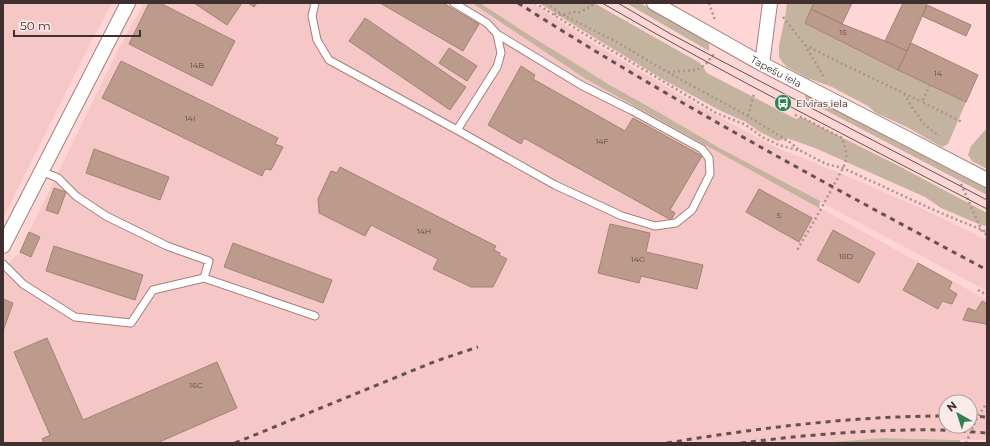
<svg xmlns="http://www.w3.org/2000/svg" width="990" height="446" viewBox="0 0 990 446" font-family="Montserrat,sans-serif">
	<rect width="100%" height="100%" fill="#fed6d5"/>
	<path fill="#f5c7c6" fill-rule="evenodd" d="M3,3h109l-20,37 -89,178z
		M144,3h328l112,75 403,222v140l-104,-2 -63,5h-817v-175l17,-16 9,-20 87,-178zM946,402h24v24h-24z
		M480,3h52l54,36 114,68 77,41 63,25 87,38 60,29v51l-264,-141 -145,-84 -49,-31z"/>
	<path fill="#c4b39e" d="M472,3h8l49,32 81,50 55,31 58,34 97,51 -1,7 -235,-130z
		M539,3h55l69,39 37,21 7,10 89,46 5,-2 98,49 88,47v13l-6,-1 -40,-17 -16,-11 -110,-49 -28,-10 -9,3 -18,-9 -14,-10 -25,-11 -57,-31 -82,-50z
		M626,3h14l69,40v8z
		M787,3h27l-9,20 93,47 68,32 -18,42 -6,3 -37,-21 -29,-13 -8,-7 -38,-20 -23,-8 -20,-11 -4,-4 -4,-6v-12l6,-27z
		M804,92c60,34 122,64 183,96v7l-181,-95z
		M987,128v41l-15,-8 -4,-6 3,-9z
		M883,438l77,2 1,3h-141z"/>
	<path fill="#bc9b8c" stroke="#a18273" d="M149,3h11l75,38 -23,45 -83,-42z
		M194,3h48l-15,22z
		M248,3h9l-3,4z
		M380,3h63l36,21 -16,27z
		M814,3h38l-10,21 -31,-15z
		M903,3h21l3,2 -20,46 -22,-10z
		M927,5l44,20 -5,11 -44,-20z
		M811,9l31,15 43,17 22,10 -9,19 -93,-47z
		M365,18l101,69 -16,23 -101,-69z
		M911,43l67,32 -12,27 -68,-32z
		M449,48l28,18 -10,15 -28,-18z
		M121,61l157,77 -3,6 8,3 -12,23 -6,-1 -3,7 -160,-78z
		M521,66l14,9 -2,4 92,52 8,-13 69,38 -32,54 5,3 -4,7 -147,-82 -3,6 -33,-19z
		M94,149l75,28 -9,23 -74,-27z
		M340,167l156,79 -2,4 6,3 -1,2 8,4 -14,28h-22l-38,-18 5,-10 -67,-34 -6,11 -46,-23 -1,-14 13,-28 6,2z
		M54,188l12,4 -8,22 -12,-4z
		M759,189l53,29 -13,24 -53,-30z
		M610,224l40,9 -4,19 57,13 -6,24 -56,-13 -2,7 -41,-10z
		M833,230l42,23 -16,30 -42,-23z
		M29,232l11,5 -9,20 -11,-5z
		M233,243l99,37 -9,23 -99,-36z
		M54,246l89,29 -8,25 -89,-29z
		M918,263l34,19 -3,7 8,5 -5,10 -10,-3 -4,8 -35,-19z
		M3,299l10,4 -10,28z
		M982,301l5,3v18l-1,2 -23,-4 5,-12 8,3z
		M47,338l36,82 134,-58 20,46 -80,35h-113l-2,-4 8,-4 -36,-83z"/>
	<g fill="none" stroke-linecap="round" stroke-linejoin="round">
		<defs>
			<path id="lane" d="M315,3l-3,13 5,24 12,20 128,70 40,-63 4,-14 -4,-19 -10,-11 -33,-20
				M457,130l98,55 67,31 33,10 21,-3 16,-13 18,-36 -1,-16 -7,-9 -69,-38 -52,-26 -84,-51
				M41,171l17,7 18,18 30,20 61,30 42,15 -5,17 111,38
				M3,264l20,20 52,33 56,6 22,-33 51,-12"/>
			<g id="street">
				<path id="s1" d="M654,3l108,61 150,77 75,39"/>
				<path d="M762,64l8,-61"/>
				<path d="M3,246l125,-243"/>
			</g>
		</defs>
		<use href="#lane" stroke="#a4807f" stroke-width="9"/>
		<use href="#street" stroke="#a4807f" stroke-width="16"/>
		<path stroke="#af9190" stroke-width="2.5" stroke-dasharray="2 3" stroke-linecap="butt" d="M535,3l51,32 130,78 30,12 16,12 17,8 22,6 25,13 17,4 93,43 51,21
			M546,3l17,12 54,27 50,30 79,43 45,28 8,7
			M709,3l6,17
			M554,14l9,1 11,-3 4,1 12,-6 4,-4
			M783,17l22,28 20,34
			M805,45l40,20 77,37
			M668,72l29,-2 8,-5 9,-11
			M930,85l-8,17 40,20
			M904,94l8,13 12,17 15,12
			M795,115l6,2 41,21c4,12 7,19 1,30l-22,41 -25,43
			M748,116l6,-22
			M961,184l21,47 5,4
			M978,290l9,5
			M966,443l12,-27 9,-13"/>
		<use href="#lane" stroke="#fff" stroke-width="7"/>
		<use href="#street" stroke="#fff" stroke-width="14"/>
		<path stroke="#665151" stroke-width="1" d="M602,3c126,73 256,139 385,206
			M618,3l51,30 43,23 275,144"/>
		<path stroke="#665151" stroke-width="3" stroke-dasharray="5 5" stroke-linecap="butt" d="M518,3c152,97 310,182 469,267
			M970,416l17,1
			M235,443l201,-82 42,-14
			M667,443c92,-15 185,-27 279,-27
			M741,443c55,-7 111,-12 167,-13 26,-1 53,1 79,3"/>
	</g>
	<defs>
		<symbol id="bus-disc" viewBox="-11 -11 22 22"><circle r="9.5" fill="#338151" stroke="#faeaea"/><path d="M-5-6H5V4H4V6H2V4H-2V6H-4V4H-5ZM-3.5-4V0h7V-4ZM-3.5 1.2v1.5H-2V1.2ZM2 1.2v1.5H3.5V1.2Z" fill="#fff"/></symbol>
	</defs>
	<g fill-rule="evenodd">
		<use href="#bus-disc" x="773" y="93" width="20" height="20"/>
	</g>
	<g text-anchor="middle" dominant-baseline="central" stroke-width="3" stroke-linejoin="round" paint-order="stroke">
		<g font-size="8" fill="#5e4a46">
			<text x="843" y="32">15</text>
			<text x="197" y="65">14B</text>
			<text x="938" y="73">14</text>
			<text x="190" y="118">14I</text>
			<text x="602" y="141">14F</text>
			<text x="779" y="215">5</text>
			<text x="424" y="231">14H</text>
			<text x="846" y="256">16D</text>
			<text x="638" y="259">14G</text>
			<text x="196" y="385">16C</text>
		</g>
		<g font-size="10" fill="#3f2f2f" stroke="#faeaea">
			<text stroke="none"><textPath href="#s1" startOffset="140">Tapešu iela</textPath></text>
		</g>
		<g font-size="10" fill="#3f2f2f" stroke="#faeaea" text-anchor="start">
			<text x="796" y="103">Elvīras iela</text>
		</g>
	</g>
	<rect width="990" height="446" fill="none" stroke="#3f2f2f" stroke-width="8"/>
	<g transform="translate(958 414) rotate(321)"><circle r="19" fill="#faeaea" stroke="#af9f9f"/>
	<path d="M0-3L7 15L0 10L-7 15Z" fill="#338151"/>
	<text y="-6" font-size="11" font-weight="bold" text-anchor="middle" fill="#3f2f2f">N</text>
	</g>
	<path d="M14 30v6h126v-6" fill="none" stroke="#3f2f2f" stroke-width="2"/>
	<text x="20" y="30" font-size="12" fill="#3f2f2f" stroke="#faeaea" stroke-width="3" paint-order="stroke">50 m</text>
</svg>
